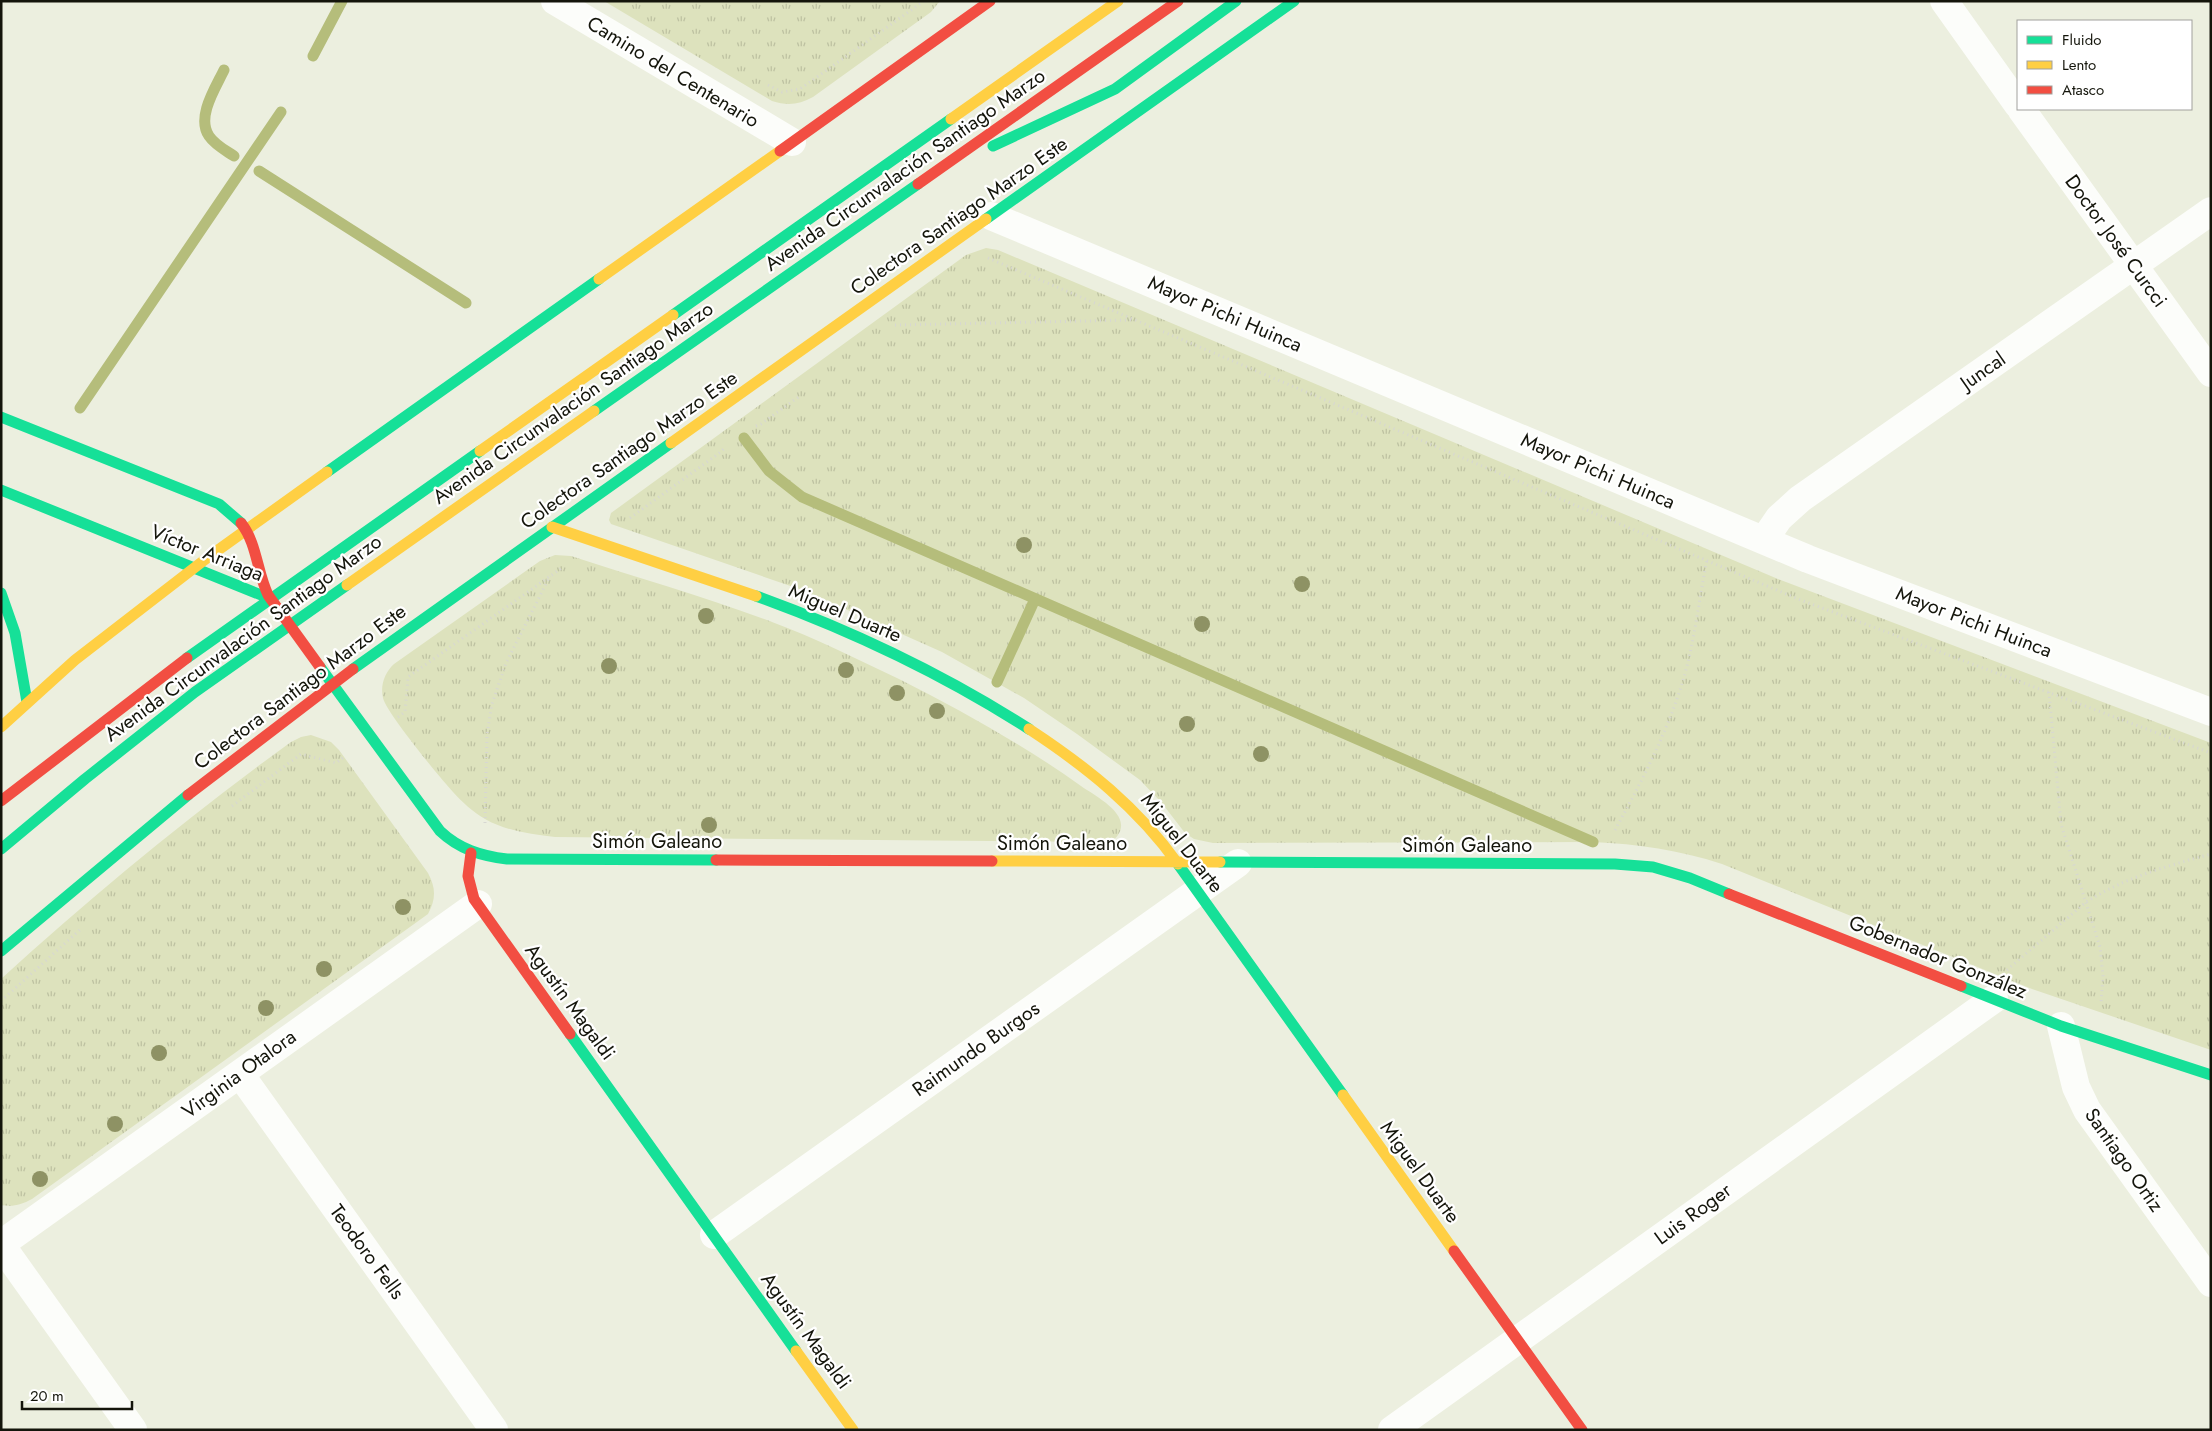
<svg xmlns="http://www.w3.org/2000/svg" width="2212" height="1431" viewBox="0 0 2212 1431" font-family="Jost,sans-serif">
	<defs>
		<pattern id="grass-tufts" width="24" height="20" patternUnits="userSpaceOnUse" patternTransform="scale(1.25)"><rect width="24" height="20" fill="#dde2bd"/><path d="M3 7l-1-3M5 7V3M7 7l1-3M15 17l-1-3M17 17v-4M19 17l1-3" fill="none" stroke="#bdc1a1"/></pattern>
	</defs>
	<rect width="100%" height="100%" fill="#ecefdf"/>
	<path fill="url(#grass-tufts)" d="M604,1h336l-9,11 -118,85c-14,8 -26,9 -41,4z
		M986,248l12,2 780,329 433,164v307l-179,-61 -310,-125c-43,-14 -84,-20 -129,-22l-380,1 -19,-4 -9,-6 -24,-31 -21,-22 -63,-46 -53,-36 -82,-46 -137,-61 -194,-67 -2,-4 2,-7 355,-258z
		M555,555l16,1c67,22 135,41 201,66 43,16 85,37 127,57 63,32 125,66 182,107 14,10 51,28 37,49 -3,5 -9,7 -16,7l-547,-5c-24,-3 -49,-6 -70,-18 -12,-7 -23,-17 -32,-27 -13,-14 -67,-80 -70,-94 -3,-13 2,-26 11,-34l146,-103z
		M311,735l20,7 8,8 89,123c8,15 8,26 0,41l-396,285c-11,6 -19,8 -31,6v-226c92,-84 189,-164 290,-237l10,-5z"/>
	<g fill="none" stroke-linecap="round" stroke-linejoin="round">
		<path stroke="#b5bd7b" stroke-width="11" d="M313,56l29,-55
			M224,70c-8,17 -28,47 -15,66 6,9 16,14 25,20
			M259,171l207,132
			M80,408l201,-296
			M744,438l25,33 33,26 791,345
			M997,682l38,-83"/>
		<path stroke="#d7d7d2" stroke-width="3" stroke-dasharray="1 4" stroke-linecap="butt" d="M768,85l14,7 18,-3 124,-88
			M988,258l810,341 413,154
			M895,325l238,-5
			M756,426l5,-2 39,-28
			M630,518l92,-67 3,-4
			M2049,692l12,132 39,123 3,29 -2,28
			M398,717l7,-5 3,-35 155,-110
			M232,806l69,-52 35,9 8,-6
			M485,823l2,-89 5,-30 14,-41 44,-87
			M1615,830c27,-49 53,-99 69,-153 11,-38 15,-79 23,-117
			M2007,970l79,-68c38,-24 81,-36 125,-48
			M1,1001l81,-73"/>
		<path stroke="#fcfdfa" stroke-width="28" d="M555,1l237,141
			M1944,1l74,104
			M2021,109l190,264
			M991,216l817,343 403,153
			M1764,540l15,-22 21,-19 411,-288
			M2061,1026l15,61 11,23 124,173
			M240,1074l254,356
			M714,1235l524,-372
			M1,1244l477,-340
			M1,1245l132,185
			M1392,1430l602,-431"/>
		<path stroke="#16e098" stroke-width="11" d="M993,146l122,-57 121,-88
			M986,219l308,-218
			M673,315l278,-196
			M594,411l324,-227
			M1,417l218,87 22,19
			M327,472l272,-193
			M1,490l270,109
			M1,593l14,40 12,69
			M756,596c97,35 187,78 273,133
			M187,658l293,-207
			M320,667l120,164c19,18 41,25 67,28l209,1
			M353,669l318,-226
			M1,849l84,-70 110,-87 152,-107
			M1220,862l395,2 38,3 37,11 39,16
			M1178,864l165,231
			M1,951l187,-156
			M1961,986l100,40 150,49
			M570,1034l226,317"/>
		<path stroke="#ffcf43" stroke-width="11" d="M951,119l167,-118
			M599,279l181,-128
			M671,443l315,-224
			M480,451l193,-136
			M552,527l204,69
			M347,585l247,-174
			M1,727l74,-67 132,-102 120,-86
			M1029,729c58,38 109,79 149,135
			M992,861l228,1
			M1343,1095l111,156
			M796,1351l57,79"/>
		<path stroke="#f24e42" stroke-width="11" d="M780,151l210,-150
			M918,184l260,-183
			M241,523c16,20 16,49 27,72l52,72
			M188,795l165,-126
			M1,801l186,-143
			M471,853l-3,23 6,23 96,135
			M716,860l276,1
			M1729,894l232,92
			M1454,1251l128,179"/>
	</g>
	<g fill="#8e9264">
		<circle cx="1024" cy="545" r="8"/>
		<circle cx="1302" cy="584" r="8"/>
		<circle cx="706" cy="616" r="8"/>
		<circle cx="1202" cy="624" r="8"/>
		<circle cx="609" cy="666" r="8"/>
		<circle cx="846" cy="670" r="8"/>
		<circle cx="897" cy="693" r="8"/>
		<circle cx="937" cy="711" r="8"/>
		<circle cx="1187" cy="724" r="8"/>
		<circle cx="1261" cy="754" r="8"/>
		<circle cx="709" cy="825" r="8"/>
		<circle cx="403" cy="907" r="8"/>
		<circle cx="324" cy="969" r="8"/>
		<circle cx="266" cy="1008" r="8"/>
		<circle cx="159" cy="1053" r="8"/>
		<circle cx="115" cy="1124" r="8"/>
		<circle cx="40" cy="1179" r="8"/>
	</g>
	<g text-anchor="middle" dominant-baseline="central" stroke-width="4.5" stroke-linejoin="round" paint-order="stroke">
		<g font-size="20" fill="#14150b" stroke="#fff">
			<text transform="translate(673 72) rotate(31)">Camino del Centenario</text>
			<text transform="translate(905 170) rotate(-35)">Avenida Circunvalación Santiago Marzo</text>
			<text transform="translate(959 216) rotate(-35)">Colectora Santiago Marzo Este</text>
			<text transform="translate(2116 241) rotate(54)">Doctor José Curcci</text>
			<text transform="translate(1225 314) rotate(23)">Mayor Pichi Huinca</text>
			<text transform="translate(1983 371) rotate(-35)">Juncal</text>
			<text transform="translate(573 403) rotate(-35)">Avenida Circunvalación Santiago Marzo</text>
			<text transform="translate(629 450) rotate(-35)">Colectora Santiago Marzo Este</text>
			<text transform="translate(1598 471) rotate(23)">Mayor Pichi Huinca</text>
			<text transform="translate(207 553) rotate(22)">Víctor Arriaga</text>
			<text transform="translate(845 613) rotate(23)">Miguel Duarte</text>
			<text transform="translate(1974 622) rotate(21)">Mayor Pichi Huinca</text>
			<text transform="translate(243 638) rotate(-36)">Avenida Circunvalación Santiago Marzo</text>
			<text transform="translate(300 687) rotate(-37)">Colectora Santiago Marzo Este</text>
			<text x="657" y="841">Simón Galeano</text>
			<text x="1062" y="843">Simón Galeano</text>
			<text transform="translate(1182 843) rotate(52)">Miguel Duarte</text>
			<text x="1467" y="845">Simón Galeano</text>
			<text transform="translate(1938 957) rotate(22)">Gobernador González</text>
			<text transform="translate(570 1002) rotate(54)">Agustín Magaldi</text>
			<text transform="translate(976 1049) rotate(-35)">Raimundo Burgos</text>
			<text transform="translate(239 1074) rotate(-36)">Virginia Otalora</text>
			<text transform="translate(2124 1160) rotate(55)">Santiago Ortiz</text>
			<text transform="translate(1420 1172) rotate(54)">Miguel Duarte</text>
			<text transform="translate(1693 1214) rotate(-36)">Luis Roger</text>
			<text transform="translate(367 1252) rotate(54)">Teodoro Fells</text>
			<text transform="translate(806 1331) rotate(54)">Agustín Magaldi</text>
		</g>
	</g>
	<rect width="2212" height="1431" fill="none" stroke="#14150b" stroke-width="5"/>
	<rect x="2017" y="20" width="175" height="90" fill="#ffffff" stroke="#a1a19d"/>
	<rect x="2027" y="36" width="25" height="8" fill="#16e098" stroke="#a1a19d"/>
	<text x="2062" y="45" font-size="15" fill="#14150b">Fluido</text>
	<rect x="2027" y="61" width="25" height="8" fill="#ffcf43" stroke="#a1a19d"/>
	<text x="2062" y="70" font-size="15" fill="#14150b">Lento</text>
	<rect x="2027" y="86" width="25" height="8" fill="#f24e42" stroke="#a1a19d"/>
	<text x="2062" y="95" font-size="15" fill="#14150b">Atasco</text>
	<path d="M22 1401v8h110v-8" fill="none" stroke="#14150b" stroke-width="2.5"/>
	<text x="30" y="1401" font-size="15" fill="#14150b" stroke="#ffffff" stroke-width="4" paint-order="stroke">20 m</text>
</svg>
